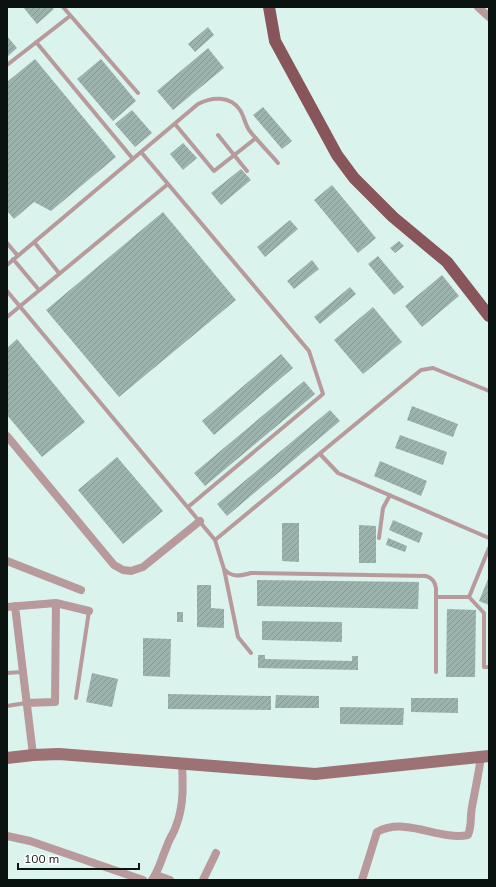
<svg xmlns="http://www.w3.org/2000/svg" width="496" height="887" viewBox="0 0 496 887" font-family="Mulish,sans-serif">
	<defs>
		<pattern id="building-hatch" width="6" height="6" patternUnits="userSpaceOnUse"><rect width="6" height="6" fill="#9bb3ac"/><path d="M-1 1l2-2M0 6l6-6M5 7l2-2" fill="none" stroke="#849993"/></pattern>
	</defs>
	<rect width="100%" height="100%" fill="#daf3ec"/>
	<path fill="url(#building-hatch)" d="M23,7h29l2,2 -17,15z
		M208,27l6,8 -19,17 -7,-8z
		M7,36l10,12 -10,9z
		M208,48l16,20 -51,42 -16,-19z
		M35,59l81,98 -65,54 -17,-9 -20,17 -7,-8v-129z
		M101,59l35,42 -23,20 -36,-42z
		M263,107l29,34 -10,8 -29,-34z
		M132,110l20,23 -17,14 -20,-23z
		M183,143l14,15 -14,12 -13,-16z
		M241,169l10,11 -30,25 -10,-12z
		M332,185l44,53 -18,15 -44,-53z
		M163,212l73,88 -117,97 -73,-87z
		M290,220l8,9 -33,28 -8,-10z
		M399,241l5,5 -9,7 -5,-5z
		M378,256l26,31 -10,8 -26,-31z
		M312,260l7,9 -25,20 -7,-8z
		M442,275l17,21 -37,31 -17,-21z
		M350,287l6,7 -36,30 -6,-7z
		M373,307l29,35 -39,32 -29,-34z
		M17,339l68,83 -43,35 -35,-42v-67z
		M281,354l12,14 -79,67 -12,-14z
		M304,381l11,13 -110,92 -11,-13z
		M412,406l46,18 -5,13 -46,-17z
		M330,410l10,11 -113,95 -10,-12z
		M400,435l47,17 -4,13 -48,-17z
		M117,457l46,54 -40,33 -45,-54z
		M380,461l47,20 -6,15 -47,-20z
		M393,520l30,13 -4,10 -30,-13z
		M282,523h17v39l-17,-1z
		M359,525l17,1v37h-17z
		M388,538l19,8 -2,6 -19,-7z
		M488,579l1,1v25l-10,-4z
		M257,580l162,2 -1,27 -161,-3z
		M197,585h14v23l13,1v19l-27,-1z
		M447,609l29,1 -1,67h-29z
		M177,612h6v10h-6z
		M262,621l80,1v20l-80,-2z
		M143,638l28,1 -1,38 -27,-1z
		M258,655h7v4l87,2v-5h6v14l-100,-2z
		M92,673l26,6 -6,28 -26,-5z
		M168,694l103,2v14l-103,-1z
		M276,695l43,1v12h-44z
		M411,698h47v15l-47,-1z
		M340,707l64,1 -1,17 -63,-1z"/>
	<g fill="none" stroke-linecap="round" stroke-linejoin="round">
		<path stroke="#b89a9c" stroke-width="4" d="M63,7l75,86
			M36,42l97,117
			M7,65l63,-49
			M175,124l39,47 42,-33
			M218,135l29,36
			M141,152l168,199 14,43 -135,113
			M34,242l25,31
			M7,243l11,13
			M13,259l26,31
			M7,265l191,-161c13,-7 32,-9 42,6 4,6 5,14 9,20 9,12 20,22 29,33
			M7,291l208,249 206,-170 12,-2 56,23
			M7,317l161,-133
			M320,454l18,19 151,65
			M379,538l4,-30 7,-13
			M215,540l9,29 14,68 13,16
			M224,569c8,9 16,7 27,4l175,3c6,2 9,5 10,12v84
			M436,597h33l20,-49
			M469,597l15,16v54h5
			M7,673l15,-1
			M76,698l13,-87
			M7,706l19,-3"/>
		<path stroke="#b89a9c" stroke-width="8" d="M478,7l11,10
			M7,436l107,129 9,5 8,1 12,-4 57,-46
			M7,561l74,29
			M15,606l18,149
			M7,607l49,-4 33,8
			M26,703l29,-1 1,-99
			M7,836l23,5 113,39
			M156,875l14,5
			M152,880c7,-10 10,-23 15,-34 2,-7 7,-13 9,-20 8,-20 7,-41 6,-62
			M203,880l13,-27
			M362,880l15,-48c29,-16 62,9 91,3 4,-9 2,-19 4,-28 3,-17 7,-34 9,-51"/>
		<path stroke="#9c7275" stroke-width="12" d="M7,758l26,-3 26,-1 256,20 174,-18"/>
		<path stroke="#87555a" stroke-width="12" d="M269,7l6,34 62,114 17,23 39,39 54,45 42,54"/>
	</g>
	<rect width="496" height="887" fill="none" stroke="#0a1310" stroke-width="16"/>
	<path d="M18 863v6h121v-6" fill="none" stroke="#0a1310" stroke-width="2"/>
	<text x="24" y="863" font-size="12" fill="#0a1310" stroke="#ffffff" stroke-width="3" paint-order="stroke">100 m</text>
</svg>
